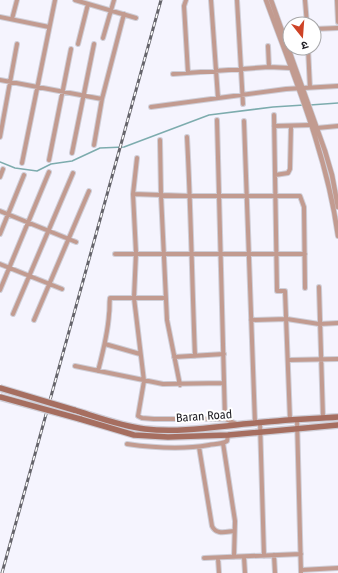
<svg xmlns="http://www.w3.org/2000/svg" width="338" height="573" viewBox="0 0 338 573" font-family="'Fira Sans Condensed','Noto Sans Devanagari',sans-serif">
	<rect width="100%" height="100%" fill="#f5f4fe"/>
	<g fill="none" stroke-linecap="round" stroke-linejoin="round">
		<path stroke="#7dacae" stroke-width="1.5" d="M310,105l28,-2
			M0,162l15,6 22,3 14,-7 21,-3 28,-13 24,-1 85,-32 64,-8 31,-2"/>
		<defs>
			<path id="minor" d="M75,0l61,18
				M186,0l-2,6 4,67
				M211,0l7,98
				M237,0l6,104
				M305,0l2,24
				M337,0l1,22
				M0,17l49,10
				M12,19l5,-19
				M314,29l24,-1
				M282,31l8,-1
				M103,38l11,-38
				M78,44l10,-40
				M268,46l1,21
				M308,48l2,40
				M173,74l96,-7 21,1
				M0,80l102,19
				M151,107l135,-18 52,-3
				M274,115l3,176h8l5,129
				M217,120l8,299
				M244,121l11,302
				M274,126l37,-1
				M317,128l21,-2
				M0,137l17,-93
				M187,137c4,73 5,146 8,219
				M160,140l1,55 6,125 13,65
				M94,145l8,-46 22,-85
				M72,153l22,-109
				M137,158l-4,36 3,59 -2,45 10,83 -6,35 4,2 12,1h71l12,5
				M49,160l22,-111
				M22,163l33,-163
				M275,175l13,-2 2,-4 1,-43
				M0,177l3,-8
				M133,194l57,2h110l4,11 1,81
				M0,211l76,31
				M0,234l24,-59
				M115,254h190
				M0,264l62,25
				M319,287l4,131
				M0,290l49,-118
				M13,314l60,-141
				M34,320l55,-129
				M251,320l36,-1 32,5 19,-1
				M105,344l35,10
				M174,357l50,-3
				M288,360l50,-1
				M75,366l88,18 61,-1
				M98,371c5,-19 10,-38 11,-57 1,-5 0,-10 1,-16h56
				M297,419l4,154
				M260,422l4,134
				M223,443l12,78 -1,36
				M127,444c28,4 54,6 82,1 6,-1 13,-1 18,-4l1,-6
				M199,447l13,79c4,9 13,6 22,5
				M274,555l1,18
				M244,557l1,16
				M204,558l97,-4
				M218,558l1,15
				M301,570l37,-2"/>
			<path id="tertiary" d="M266,0c28,77 61,154 72,236
				M271,0l54,151 7,24 6,32"/>
			<path id="secondary" d="M74,410c23,7 47,16 71,19 37,4 74,-3 110,-6 28,-3 56,-4 83,-6
				M80,419l54,16 34,2 60,-2 110,-10"/>
		</defs>
		<use href="#minor" stroke="#cfced7" stroke-width="6"/>
		<use href="#tertiary" stroke="#cfced7" stroke-width="6"/>
		<use href="#secondary" stroke="#cfced7" stroke-width="8"/>
		<use href="#minor" stroke="#c29b90" stroke-width="4"/>
		<use href="#tertiary" stroke="#c29b90" stroke-width="4.5"/>
		<use href="#secondary" stroke="#a66e60" stroke-width="5.5"/>
		<defs>
			<path id="rail" d="M2,573l159,-573"/>
		</defs>
		<use href="#rail" stroke="#65646b" stroke-width="3"/>
		<use href="#rail" stroke="#fff" stroke-width="1.5" stroke-dasharray="4.5" stroke-linecap="butt"/>
		<defs>
			<path id="secondary-bridge" d="M0,388l74,22
				M0,397l80,22"/>
		</defs>
		<use href="#secondary-bridge" stroke="#cfced7" stroke-width="8" stroke-linecap="butt"/>
		<use href="#secondary-bridge" stroke="#a66e60" stroke-width="5.5"/>
	</g>
	<g text-anchor="middle" dominant-baseline="central" stroke-width="4" stroke-linejoin="round" paint-order="stroke">
		<g font-size="12" fill="#232228" stroke="#fff">
			<text transform="translate(204 416) rotate(-4)">Baran Road</text>
		</g>
	</g>
	<g transform="translate(302 36) rotate(163)"><circle r="19" fill="#ffffff" stroke="#a7a7a9"/>
	<path d="M0-3L7 15L0 10L-7 15Z" fill="#ce4326"/>
	<text y="-6" font-size="11" font-weight="bold" text-anchor="middle" fill="#232228">उ</text>
	</g>
</svg>
